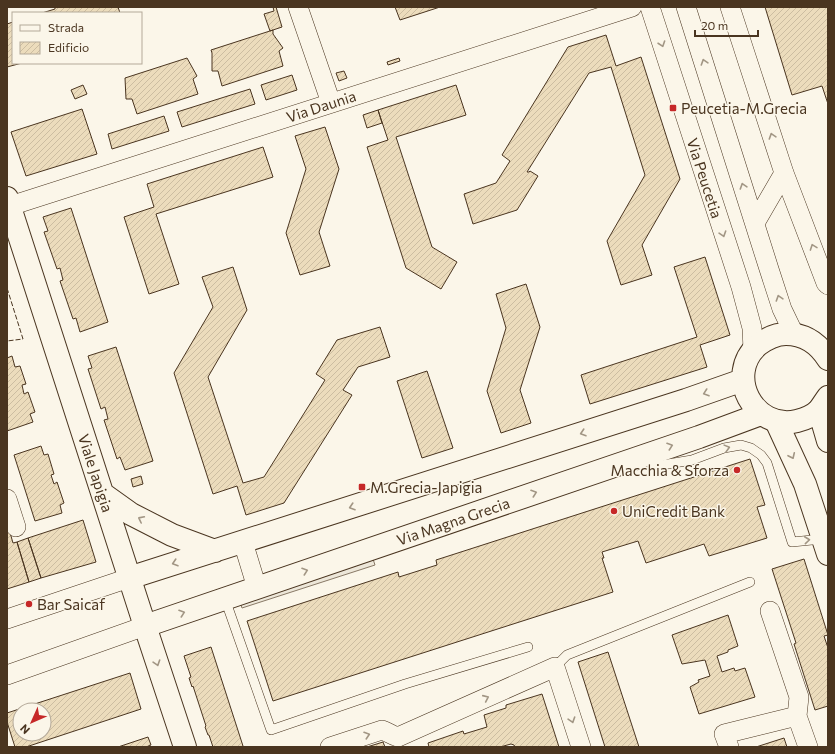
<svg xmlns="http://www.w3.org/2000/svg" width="835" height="754" viewBox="0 0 835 754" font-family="Commissioner,sans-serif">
	<defs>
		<pattern id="building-hatch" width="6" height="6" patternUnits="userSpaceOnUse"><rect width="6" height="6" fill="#ecdcbc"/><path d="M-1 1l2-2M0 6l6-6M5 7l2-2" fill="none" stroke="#ccbda1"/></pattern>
	</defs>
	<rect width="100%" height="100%" fill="#fbf6e9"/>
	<path fill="#ede7d9" stroke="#887966" d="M373,559l2,6 -133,43 -2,-6z"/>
	<path fill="url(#building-hatch)" stroke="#4a3520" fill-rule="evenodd" d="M55,7h63l2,6h-78l13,-4z
		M273,7h3l6,20 -12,4 -6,-17 10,-3z
		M395,7h45l-40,13z
		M765,7h63v97l-6,-18 -30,9z
		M13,22v41h9l-15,4v-43z
		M273,30v4l10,14 -4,3 4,15 -61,20 -4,-15h-6v-18l-1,-3z
		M606,35l10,31 25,-9 39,122 -38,66 10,30 -31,10 -14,-44 38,-66 -34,-108 -22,6 -62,99h2l1,-1 8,5 -21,34 -44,14 -9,-30 32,-11 14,-22 -8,-6 66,-108z
		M187,58l10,18 -4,3 5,15 -61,20 -5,-15h-6l-1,-21z
		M399,58l1,3 -12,4 -1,-3z
		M344,71l3,7 -8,3 -3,-8z
		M292,75l5,15 -31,10 -5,-15z
		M83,85l4,9 -12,5 -4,-9z
		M456,85l10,30 -70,22 36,110 25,15 -16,27 -35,-21 -39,-121 21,-7 -10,-30z
		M250,89l5,15 -73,23 -5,-15z
		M82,109l15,45 -71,22 -15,-44z
		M378,110l4,13 -15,5 -4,-13z
		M164,116l5,15 -57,18 -4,-15z
		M325,127l14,42 -20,63 11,34 -30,9 -14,-42 20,-64 -11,-33z
		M263,147l10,30 -117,37 23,70 -30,10 -25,-77 30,-10 -7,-23z
		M71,208l37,114 -28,10 -4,-14 -3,1 -13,-38 3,-1 -3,-12 -3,1 -13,-37 4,-1 -5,-14z
		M705,257l25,78 -30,10 7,22 -117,37 -9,-29 116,-38 -23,-70z
		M233,267l14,43 -39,67 35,106 21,-6 61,-97 -9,-6 21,-34 43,-13 10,30 -32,10 -15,23 9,5 -68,108 -38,12 -9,-29 -24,8 -39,-121 39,-66 -11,-30z
		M526,284l14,43 -20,63 11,33 -30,10 -14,-42 19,-63 -10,-34z
		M116,347l37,114 -28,9 -5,-13 -3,2 -13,-39 4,-1 -3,-12 -4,2 -13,-40 4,-1 -4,-12z
		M12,356l3,11 5,-1 6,18 -4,1 2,9 4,-2 7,20 -5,2 3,8 -26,9v-73z
		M427,371l26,77 -31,10 -25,-77z
		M41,446l3,9 4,-1 6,20 -3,1 3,9 3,-2 7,21 -4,2 2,8 -27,8 -21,-66z
		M750,459l15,46 -8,2 10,31 -58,18 -5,-12 -58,19 -8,-22 -36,11 2,6h-2l11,34 -340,109 -26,-80 151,-49 1,5 38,-12 -1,-5z
		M141,476l2,8 -10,3 -2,-8z
		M83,520l13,42 -55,16 -13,-40z
		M7,522l6,21 4,-1 12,40 -22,7z
		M28,538l13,40 -12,4 -12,-40z
		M804,559l24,76 -4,1 4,12v58l-13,4 -21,-66 2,-1 -24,-74z
		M728,615l10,31 -10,4v2l-11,4 5,16 12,-4 1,3 10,-3 10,29 -56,17 -9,-27 9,-5 -1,-2 12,-4 -5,-16 -23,4 -10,-29z
		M211,647l32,99 -2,1h-28l-4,-12h-1l-3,-8 1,-1 -13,-40 -1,1 -3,-9 2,-1 -7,-21z
		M608,652l31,95h-34l-27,-85z
		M130,673l11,36 -115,38h-11l-8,-25v-9zM20,710h24v24h-24z
		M542,694l17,53h-44l-1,-2 -3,-1 -11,3h-71l-1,-4 35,-12 1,3 23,-7 -3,-12 22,-7v-3z
		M148,737l3,8 -5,2h-28z
		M784,738l3,9h-31z
		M383,742l2,5h-18z"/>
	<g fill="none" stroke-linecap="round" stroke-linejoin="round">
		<defs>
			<path id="lane" d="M645,461l17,4 30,-5 32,-12 17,-3 10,3 10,7 6,8 25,79 30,-3
				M225,599l46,131 134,-46 123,-37
				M555,667l12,-12 183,-73"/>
			<path id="street" d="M298,7l33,96
				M650,7l91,280 11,41 1,22
				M686,7l83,262 13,40 12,25
				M730,7l54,166 42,110 2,2
				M10,206l622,-199
				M755,223l29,-50
				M7,499l9,28
				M243,542l14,46
				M770,611l29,86 -2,19 11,31
				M7,619l122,-41
				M7,675l138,-49
				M330,747l52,-17c6,2 9,5 16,7l157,-70 26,80
				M729,747l-5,-13 73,-18"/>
			<path id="secondary" d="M819,410l9,31
				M776,421l29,63 23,70
				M145,626l40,121"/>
			<path id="primary" d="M7,198l138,428 554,-189 62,-23
				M828,359c-10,-16 -23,-25 -42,-25 -11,0 -20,5 -28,11 -34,30 -4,86 39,76 8,-2 16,-5 22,-11 3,-4 6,-9 9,-13
				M103,494l28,20 41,21 43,16
				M129,578l557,-178 57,-20"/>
		</defs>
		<use href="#lane" stroke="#4a3520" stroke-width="10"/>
		<use href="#street" stroke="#4a3520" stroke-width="20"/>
		<use href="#secondary" stroke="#4a3520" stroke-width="24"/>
		<use href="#primary" stroke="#4a3520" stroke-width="24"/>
		<use href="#lane" stroke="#fbf6e9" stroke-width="9"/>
		<use href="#street" stroke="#fbf6e9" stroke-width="19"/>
		<use href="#secondary" stroke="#fbf6e9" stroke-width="22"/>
		<use href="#primary" stroke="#fbf6e9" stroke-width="22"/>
		<path stroke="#4a3520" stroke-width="1" stroke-dasharray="5 2" stroke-linecap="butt" d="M7,288l16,51 -16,2"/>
	</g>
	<defs><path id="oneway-chevron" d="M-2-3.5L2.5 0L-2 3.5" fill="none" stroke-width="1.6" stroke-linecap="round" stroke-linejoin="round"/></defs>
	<g stroke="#a29684">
		<use href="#oneway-chevron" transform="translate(662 44) rotate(71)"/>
		<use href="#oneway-chevron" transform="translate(704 62) rotate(-108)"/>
		<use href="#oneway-chevron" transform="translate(772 136) rotate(-108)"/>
		<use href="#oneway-chevron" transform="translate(743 186) rotate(-108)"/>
		<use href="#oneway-chevron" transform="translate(723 234) rotate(72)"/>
		<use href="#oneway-chevron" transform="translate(813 247) rotate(-110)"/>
		<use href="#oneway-chevron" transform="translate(779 298) rotate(-108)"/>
		<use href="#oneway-chevron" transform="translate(706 393) rotate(161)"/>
		<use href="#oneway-chevron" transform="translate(583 433) rotate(162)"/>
		<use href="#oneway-chevron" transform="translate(670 446) rotate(-19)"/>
		<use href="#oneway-chevron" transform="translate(727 448) rotate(-15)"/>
		<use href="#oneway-chevron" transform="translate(792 456) rotate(65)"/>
		<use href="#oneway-chevron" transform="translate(534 493) rotate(-19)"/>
		<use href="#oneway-chevron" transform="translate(352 507) rotate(162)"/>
		<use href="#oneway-chevron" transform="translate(141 519) rotate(-153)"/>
		<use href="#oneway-chevron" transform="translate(807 540) rotate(-6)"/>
		<use href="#oneway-chevron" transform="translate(175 563) rotate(162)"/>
		<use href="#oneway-chevron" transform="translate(305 571) rotate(-19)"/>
		<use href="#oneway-chevron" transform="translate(182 613) rotate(-19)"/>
		<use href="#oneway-chevron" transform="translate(157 663) rotate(72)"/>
		<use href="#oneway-chevron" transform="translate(486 698) rotate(-24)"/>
		<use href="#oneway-chevron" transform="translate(572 720) rotate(72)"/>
		<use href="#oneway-chevron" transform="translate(367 735) rotate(-18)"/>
	</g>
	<g fill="#c62828" stroke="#fbf6e9" stroke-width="1.5">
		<rect x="669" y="104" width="8" height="8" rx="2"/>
		<circle cx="737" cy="470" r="4"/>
		<rect x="358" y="483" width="8" height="8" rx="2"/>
		<circle cx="614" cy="511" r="4"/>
		<circle cx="29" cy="604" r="4"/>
	</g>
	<g text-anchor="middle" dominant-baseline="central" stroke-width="3" stroke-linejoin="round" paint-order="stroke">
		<g font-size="15" fill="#4a3520" stroke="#fbf6e9">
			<text transform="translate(321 106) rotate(-18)">Via Daunia</text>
			<text transform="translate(705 178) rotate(72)">Via Peucetia</text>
			<text transform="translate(96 473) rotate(72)">Viale Japigia</text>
			<text transform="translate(453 521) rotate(-19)">Via Magna Grecia</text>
		</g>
		<g font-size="15" fill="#4a3520" stroke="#fbf6e9" text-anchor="start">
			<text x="681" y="108">Peucetia-M.Grecia</text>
			<text x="729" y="470" text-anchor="end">Macchia &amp; Sforza</text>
			<text x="370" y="487">M.Grecia-Japigia</text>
			<text x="622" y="511">UniCredit Bank</text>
			<text x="37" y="604">Bar Saicaf</text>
		</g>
	</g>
	<rect width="835" height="754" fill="none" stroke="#4a3520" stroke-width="16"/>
	<rect x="12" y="12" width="130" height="52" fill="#fbf6e9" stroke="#b4a999"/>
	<rect x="20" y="25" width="20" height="6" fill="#fbf6e9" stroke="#b4a999"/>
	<text x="48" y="32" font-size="12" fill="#4a3520">Strada</text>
	<rect x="20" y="42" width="20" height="12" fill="url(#building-hatch)" stroke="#b4a999"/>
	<text x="48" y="52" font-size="12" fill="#4a3520">Edificio</text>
	<g transform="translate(32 722) rotate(225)"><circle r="19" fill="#fbf6e9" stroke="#b4a999"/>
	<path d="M0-3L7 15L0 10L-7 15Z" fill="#c62828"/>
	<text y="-6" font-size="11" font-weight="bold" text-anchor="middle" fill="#4a3520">N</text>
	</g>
	<path d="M695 30v6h63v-6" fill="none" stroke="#4a3520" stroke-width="2"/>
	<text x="701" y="30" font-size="12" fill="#4a3520" stroke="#fbf6e9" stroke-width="3" paint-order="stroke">20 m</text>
</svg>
